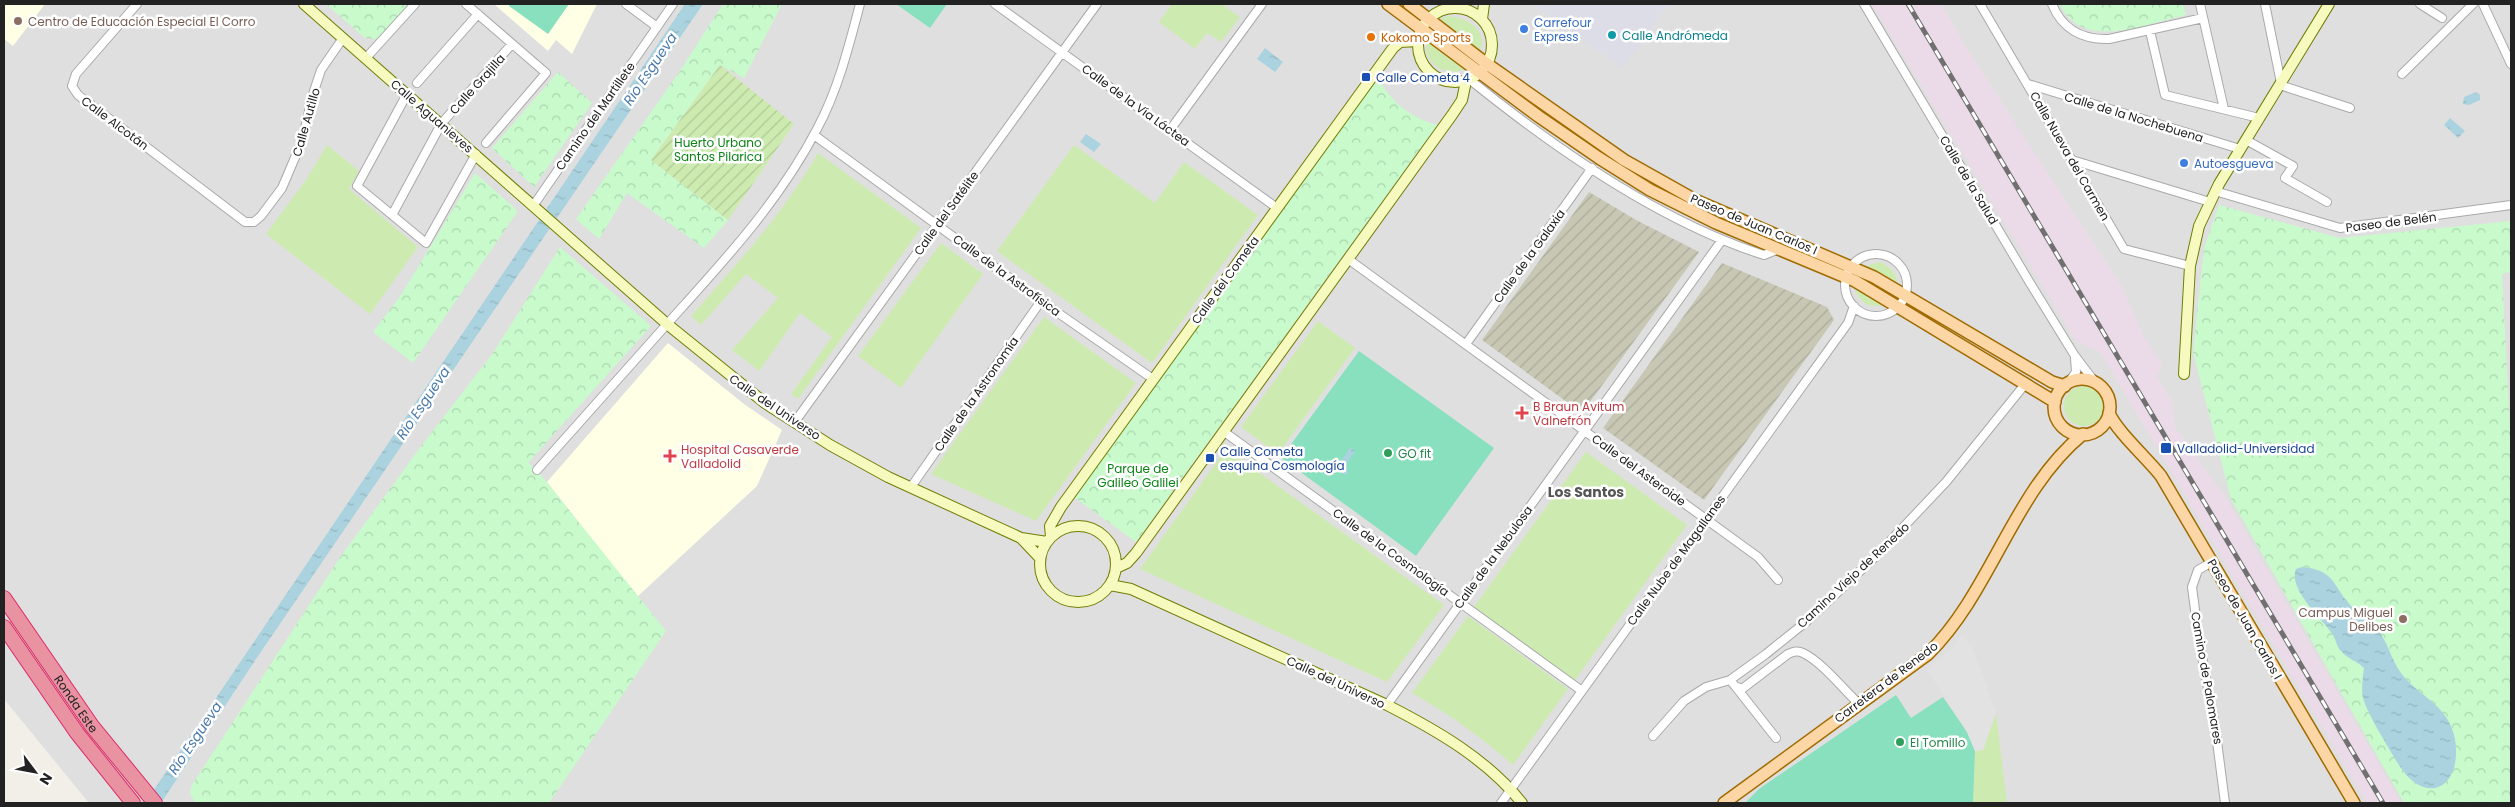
<svg xmlns="http://www.w3.org/2000/svg" width="2515" height="807" viewBox="0 0 2515 807" font-family="Poppins,sans-serif">
	<defs>
		<pattern id="construction-furrows" width="10" height="10" patternUnits="userSpaceOnUse" patternTransform="scale(1.25)"><rect width="10" height="10" fill="#c7c7b4"/><path d="M-1 1l2-2M0 10L10 0M9 11l2-2" fill="none" stroke="#abab9a"/></pattern>
		<pattern id="park-crowns" width="20" height="18" patternUnits="userSpaceOnUse" patternTransform="scale(1.25)"><rect width="20" height="18" fill="#c8facc"/><path d="M2 6a3 3 0 1 1 6 0M12 15a3 3 0 1 1 6 0" fill="none" stroke="#acd6af"/></pattern>
		<pattern id="garden-furrows" width="10" height="10" patternUnits="userSpaceOnUse" patternTransform="scale(1.25)"><rect width="10" height="10" fill="#cdebb0"/><path d="M-1 1l2-2M0 10L10 0M9 11l2-2" fill="none" stroke="#b0c997"/></pattern>
		<pattern id="water-ripples" width="26" height="14" patternUnits="userSpaceOnUse" patternTransform="scale(1.25)"><rect width="26" height="14" fill="#aad3df"/><path d="M2 4q2-2 4 0t4 0M15 11q2-2 4 0t4 0" fill="none" stroke="#92b5bf"/></pattern>
	</defs>
	<rect width="100%" height="100%" fill="#f2efe9"/>
	<path fill="#e0dfdf" d="M4,4h2507v799h-2422l-85,-104z"/>
	<path fill="#ffffe5" d="M4,4h41l-32,42 -9,-7z
		M494,4h103l-25,50 -16,-14 -8,11z
		M668,343l76,61 38,26 -25,56 -120,111 -90,-115z"/>
	<path fill="#ebdbe8" d="M1872,4h69l31,53 150,230 22,50 18,27 -5,13 14,22 4,28 52,73 174,303h-34l-266,-450 -25,-12z"/>
	<path fill="url(#construction-furrows)" d="M1589,192l47,28 63,32 -117,161 -100,-73z
		M1722,263l105,44 7,13 -130,180 -101,-72z"/>
	<path fill="#cdebb0" d="M1172,4h53l-1,2 16,11 -19,25 -14,-9 -12,16 -36,-27z
		M1447,16c19,1 41,12 33,35l-40,-32z
		M1427,39l38,30c-20,9 -44,-7 -38,-30z
		M327,145l32,26 -10,18 69,58 -48,67 -104,-80 40,-54z
		M1074,145l81,58 29,-41 74,53 -106,148 -155,-112z
		M818,153l103,75 -123,171 -7,-5 41,-57 -32,-24 -41,58 -27,-21 46,-52 -32,-24 -45,51 -10,-9c46,-52 92,-102 127,-163z
		M941,243l42,31 -82,114 -43,-32z
		M1879,262c10,4 18,10 18,21l-31,-17z
		M1855,287l31,17c-15,5 -28,0 -31,-17z
		M1044,317l92,66 -100,138 -105,-47z
		M1318,321l37,27 -77,106 -37,-27z
		M2064 406a20 20 0 1 1 40 0a20 20 0 1 1-40 0Z
		M1226,449l218,156 -57,77 -247,-113z
		M1586,452l101,73 -112,155 -101,-73z
		M1468,616l100,73 -55,76c-32,-28 -64,-51 -101,-72z
		M1996,713l11,90h-34l2,-52 8,-1z"/>
	<path fill="url(#park-crowns)" d="M326,4h83l-31,35 -13,-1z
		M723,4h59l-38,74 -24,-13 -69,95 77,60 -24,28 -77,-55 -28,46 -23,-20 104,-148z
		M2060,4h123l3,11c-39,8 -104,38 -126,-11z
		M558,72l34,31 -58,84 -42,-39z
		M1378,77c13,26 32,40 59,48l-301,417 -62,-45z
		M475,173l43,38 -105,152 -40,-31 28,-37z
		M2219,205l121,33 171,-17v51l-9,2 9,174v355h-107l-173,-304 -38,-147 11,-104z
		M560,247l91,79 -123,137 9,7 129,161 -117,172h-354l-5,-10 2,-8 147,-226 83,-114 71,-92z"/>
	<path fill="url(#garden-furrows)" d="M720,65l74,59 -66,96 -77,-60z"/>
	<path fill="#88e0be" d="M510,4h59l-21,30 -39,-28z
		M896,4h51l-17,24z
		M1359,351l135,97 -78,108 -135,-98z
		M1896,695l15,23 32,-21 24,35 8,19 -2,52h-228l14,-14z"/>
	<path fill="#e2e2e2" d="M1962,635l11,13 23,65 -13,37 -8,1 -8,-19 -40,-62 28,-25z"/>
	<path fill="#dddde8" d="M1533,4h136l-47,64z"/>
	<path fill="url(#water-ripples)" d="M685,4h18l-447,655 -95,144h-16z
		M1265,48l18,14 -8,10 -18,-13z
		M2476,92l4,3v5l-11,5 -6,-1 1,-7z
		M2450,118l15,13 -7,7 -14,-13z
		M1086,134l15,10 -7,8 -14,-10z
		M1350,448l4,1v4l-8,11 2,9 -4,2 -8,-7z
		M2302,567c34,3 30,19 50,40 9,9 20,15 28,26 10,14 13,33 26,46 19,21 43,28 49,60 8,52 -32,68 -58,23 -9,-15 -30,-49 -34,-64 -2,-9 0,-21 1,-30 -7,-7 -16,-9 -22,-16 -5,-4 -6,-12 -9,-17 -11,-17 -45,-45 -37,-66z"/>
	<g fill="none" stroke-linecap="round" stroke-linejoin="round">
		<defs>
			<path id="street" d="M137,4l-61,70 -4,12 6,9 167,127h9l7,-6 21,-28 20,-47 11,-47 8,-24 22,-32
				M466,4l80,69 -60,70
				M626,4l31,23 16,-23
				M995,4l282,204
				M1864,4l166,279 45,73 19,25
				M1980,4l144,245 66,17
				M2052,4c10,25 31,36 57,35l94,-21
				M2200,4l24,105
				M2265,4l16,79
				M2420,4l22,14
				M2483,4l28,60
				M2150,31l15,64 94,23
				M366,58l49,-54
				M2402,74l71,-70
				M1469,79c84,68 191,143 295,176l15,-6
				M417,83l61,-69
				M2028,84l212,65
				M2280,85l70,23
				M407,94l-50,92 69,57 50,-89
				M441,124l71,-80
				M1170,130l92,-126
				M814,135l227,166 112,78
				M2246,140l47,26 -8,12 42,24
				M2072,160l138,42
				M2215,191l125,37 171,-23
				M533,206l124,-179
				M392,215l47,-87
				M1845 285a31 31 0 1 1 62 0a31 31 0 1 1-62 0Z
				M1348,259l410,298 20,23
				M1466,344l126,-176
				M2068,383l8,-11 -1,-14
				M794,423l303,-419
				M1223,431l359,260
				M537,470c44,-49 87,-98 131,-147 55,-61 111,-121 149,-194 21,-39 32,-83 43,-125
				M911,487l130,-186
				M2212,562l-14,8 -6,17 7,53 16,86 10,77
				M1730,680l5,6 7,3 46,-35c5,-2 9,-4 15,-1 19,9 40,36 56,51
				M1735,686l41,52
				M1387,705l335,-465
				M1653,736l31,-35 22,-14 24,-7 36,-26 41,-33 69,-65 70,-74 80,-99
				M1501,803l347,-480 6,-17"/>
			<path id="secondary" d="M304,4l363,320 98,79 65,42 58,32 133,61 26,4
				M1418 45a37 37 0 1 1 74 0a37 37 0 1 1-74 0Z
				M1482,19l2,-15
				M2184,374l6,-108 9,-40 20,-42 110,-180
				M1040 564a38 38 0 1 1 76 0a38 38 0 1 1-76 0Z
				M1051,537l-1,-11 11,-19 332,-459 7,-6 17,-1
				M1021,538l19,20
				M1116,568l11,-5 9,-10 316,-438 10,-15 4,-19
				M1110,585l21,4 256,116c49,25 100,54 135,98"/>
			<path id="primary" d="M1388,4l150,112 61,42 51,32 66,33 139,58 200,121
				M1409,4l78,60 137,96 73,41 177,76 178,105 13,4
				M2054 407a28 28 0 1 1 56 0a28 28 0 1 1-56 0Z
				M2109,413c8,19 38,45 52,63l193,327
				M1724,803l204,-149c64,-63 85,-163 155,-220"/>
			<g id="highway">
				<path id="s1" d="M4,598l88,128 63,77"/>
				<path d="M4,627l73,106 56,70"/>
			</g>
		</defs>
		<use href="#street" stroke="#a9a9a9" stroke-width="10"/>
		<use href="#secondary" stroke="#707d05" stroke-width="12"/>
		<use href="#primary" stroke="#a06b00" stroke-width="14"/>
		<use href="#highway" stroke="#dc2a67" stroke-width="16"/>
		<use href="#street" stroke="#fff" stroke-width="8"/>
		<use href="#secondary" stroke="#f7fabf" stroke-width="10"/>
		<use href="#primary" stroke="#fcd6a4" stroke-width="11"/>
		<use href="#highway" stroke="#e892a2" stroke-width="14"/>
		<defs>
			<path id="rail" d="M1908,4l475,799"/>
		</defs>
		<use href="#rail" stroke="#707070" stroke-width="5"/>
		<use href="#rail" stroke="#fff" stroke-width="3" stroke-dasharray="9" stroke-linecap="butt"/>
	</g>
	<g fill="#8d6e63" stroke="#fff" stroke-width="2">
		<circle cx="18" cy="21" r="5"/>
		<circle cx="2403" cy="619" r="5"/>
	</g>
	<g fill="#3f7fe0" stroke="#fff" stroke-width="2">
		<circle cx="1524" cy="29" r="5"/>
		<circle cx="2184" cy="163" r="5"/>
	</g>
	<circle fill="#0f9aa8" stroke="#fff" stroke-width="2" cx="1612" cy="35" r="5"/>
	<circle fill="#e8710a" stroke="#fff" stroke-width="2" cx="1371" cy="37" r="5"/>
	<g fill="#1a4fb4" stroke="#fff" stroke-width="2">
		<rect x="1361" y="72" width="10" height="10" rx="2.5"/>
		<rect x="2160" y="442" width="12" height="12" rx="2.5"/>
		<rect x="1205" y="453" width="10" height="10" rx="2.5"/>
	</g>
	<g fill="#e0444e" stroke="#fff" stroke-width="2">
		<path d="M1519.5 405.5h5v5h5v5h-5v5h-5v-5h-5v-5h5z"/>
		<path d="M667.5 448.5h5v5h5v5h-5v5h-5v-5h-5v-5h5z"/>
	</g>
	<g fill="#2e9e5b" stroke="#fff" stroke-width="2">
		<circle cx="1388" cy="453" r="5"/>
		<circle cx="1900" cy="742" r="5"/>
	</g>
	<g text-anchor="middle" dominant-baseline="central" stroke-width="5" stroke-linejoin="round" paint-order="stroke">
		<g font-size="12" fill="#785e54" stroke="#fff" text-anchor="start">
			<text x="28" y="21">Centro de Educación Especial El Corro</text>
			<text x="2393" y="612" text-anchor="end">Campus Miguel<tspan x="2393" dy="14">Delibes</tspan></text>
		</g>
		<g font-size="12" fill="#366cbe" stroke="#fff" text-anchor="start">
			<text x="1534" y="22">Carrefour<tspan x="1534" dy="14">Express</tspan></text>
			<text x="2194" y="163">Autoesgueva</text>
		</g>
		<g font-size="12" fill="#0d838f" stroke="#fff" text-anchor="start">
			<text x="1622" y="35">Calle Andrómeda</text>
		</g>
		<g font-size="12" fill="#c56008" stroke="#fff" text-anchor="start">
			<text x="1381" y="37">Kokomo Sports</text>
		</g>
		<g font-size="12" fill="#164399" stroke="#fff" text-anchor="start">
			<text x="1376" y="77">Calle Cometa 4</text>
			<text x="2177" y="448">Valladolid-Universidad</text>
			<text x="1220" y="451">Calle Cometa<tspan x="1220" dy="14">esquina Cosmología</tspan></text>
		</g>
		<g font-size="12" fill="#222" stroke="#fff">
			<text transform="translate(477 84) rotate(-48)">Calle Grajilla</text>
			<text transform="translate(1136 105) rotate(36)">Calle de la Vía Láctea</text>
			<text transform="translate(432 116) rotate(41)">Calle Aguanieves</text>
			<text transform="translate(595 116) rotate(-55)">Camino del Martillete</text>
			<text transform="translate(2134 117) rotate(17)">Calle de la Nochebuena</text>
			<text transform="translate(306 122) rotate(-74)">Calle Autillo</text>
			<text transform="translate(115 123) rotate(37)">Calle Alcotán</text>
			<text transform="translate(2070 156) rotate(60)">Calle Nueva del Carmen</text>
			<text transform="translate(1969 180) rotate(59)">Calle de la Salud</text>
			<text transform="translate(946 213) rotate(-54)">Calle del Satélite</text>
			<text transform="translate(2391 222) rotate(-7)">Paseo de Belén</text>
			<text transform="translate(1754 224) rotate(23)">Paseo de Juan Carlos I</text>
			<text transform="translate(1529 256) rotate(-54)">Calle de la Galaxia</text>
			<text transform="translate(1007 275) rotate(36)">Calle de la Astrofísica</text>
			<text transform="translate(1225 280) rotate(-54)">Calle del Cometa</text>
			<text transform="translate(976 394) rotate(-55)">Calle de la Astronomía</text>
			<text transform="translate(775 407) rotate(34)">Calle del Universo</text>
			<text transform="translate(1639 470) rotate(36)">Calle del Asteroide</text>
			<text transform="translate(1391 552) rotate(36)">Calle de la Cosmología</text>
			<text transform="translate(1493 557) rotate(-54)">Calle de la Nebulosa</text>
			<text transform="translate(1676 560) rotate(-54)">Calle Nube de Magallanes</text>
			<text transform="translate(1853 575) rotate(-43)">Camino Viejo de Renedo</text>
			<text transform="translate(2245 619) rotate(60)">Paseo de Juan Carlos I</text>
			<text transform="translate(2207 678) rotate(80)">Camino de Palomares</text>
			<text transform="translate(1336 682) rotate(25)">Calle del Universo</text>
			<text transform="translate(1886 682) rotate(-37)">Carretera de Renedo</text>
			<text stroke="none"><textPath href="#s1" startOffset="128">Ronda Este</textPath></text>
		</g>
		<g font-size="12" fill="#0c8416" stroke="#fff">
			<text x="718" y="142">Huerto Urbano<tspan x="718" dy="14">Santos Pilarica</tspan></text>
			<text x="1138" y="468">Parque de<tspan x="1138" dy="14">Galileo Galilei</tspan></text>
		</g>
		<g font-size="12" fill="#be3a42" stroke="#fff" text-anchor="start">
			<text x="1533" y="406">B Braun Avitum<tspan x="1533" dy="14">Valnefrón</tspan></text>
			<text x="681" y="449">Hospital Casaverde<tspan x="681" dy="14">Valladolid</tspan></text>
		</g>
		<g font-size="12" fill="#27864d" stroke="#fff" text-anchor="start">
			<text x="1398" y="453">GO fit</text>
			<text x="1910" y="742">El Tomillo</text>
		</g>
		<g font-size="14" font-style="italic" fill="#4a7aab" stroke="#fff">
			<text transform="translate(650 69) rotate(-56)">Río Esgueva</text>
			<text transform="translate(423 403) rotate(-56)">Río Esgueva</text>
			<text transform="translate(195 738) rotate(-56)">Río Esgueva</text>
		</g>
		<g font-size="14" font-weight="bold" fill="#555" stroke="#fff">
			<text x="1586" y="492">Los Santos</text>
		</g>
	</g>
	<rect width="2515" height="807" fill="none" stroke="#222222" stroke-width="10"/>
	<g transform="translate(35 772) rotate(122)" stroke="#ffffff" stroke-width="4" paint-order="stroke">
	<path d="M0-4L9 19L0 12L-9 19Z" fill="#222222"/>
	<text y="-8" font-size="14" font-weight="bold" text-anchor="middle" fill="#222222">N</text>
	</g>
</svg>
